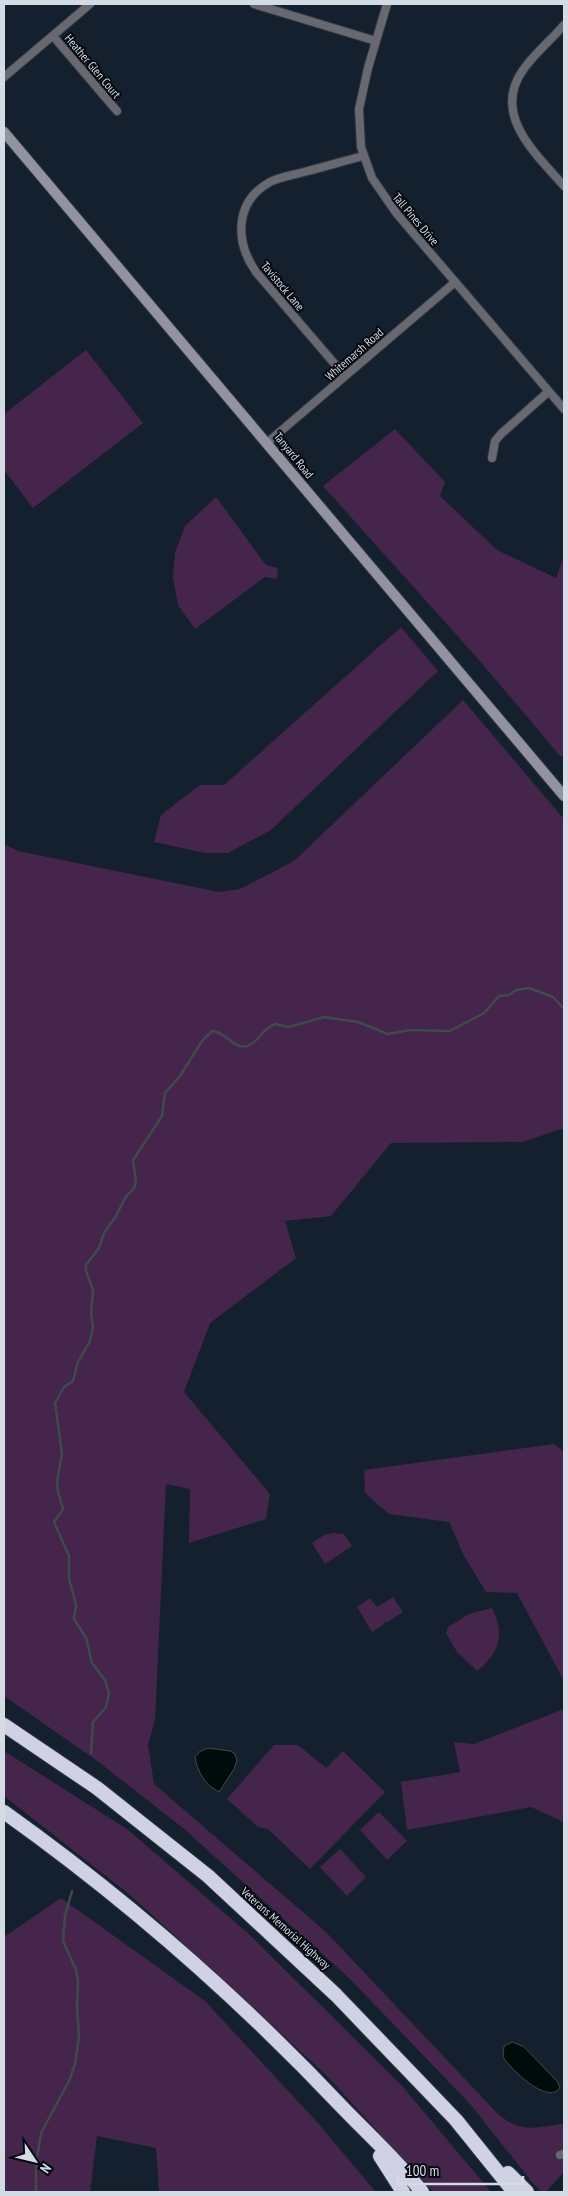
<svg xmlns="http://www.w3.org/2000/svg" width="568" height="2196" viewBox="0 0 568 2196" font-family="'PT Sans Narrow',sans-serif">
	<rect width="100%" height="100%" fill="#14202d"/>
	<path fill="#45254b" d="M86,350l57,73 -110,85 -29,-38v-56z
		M395,429l50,53 -5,14 57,54 59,28 8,-22v199l-3,2 -82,-97 -156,-174z
		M216,497l50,68 12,3 -1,11 -12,-2 -70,52 -17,-24 -5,-27 2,-25 10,-27z
		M401,627l37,44 -167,159 -43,23h-23l-51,-11 7,-27 39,-30h24z
		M463,700l101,119v309l-41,14 -132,1 -60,73 -46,5 11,37 -86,65 -26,69 86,102 -4,25 -77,24 1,-54 -24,-5 -11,236 -7,25 6,39 172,148 172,182c23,20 38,13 66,10v48l-18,20h-4l-11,-11 -60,-76 -122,-127 -166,-150 -87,-68 -92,-64v-852l14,7 201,41 21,-3 54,-28z
		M554,1444l10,8v229l-47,-88 -31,-1 -22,-36 -15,-34 -60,-8 -24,-21 -1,-23z
		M333,1533l11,1 8,12 -27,18 -13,-21 12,-8z
		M393,1597l10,15 -17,11 -1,-2 -2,4 -11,7 -15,-25 13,-9 7,9z
		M492,1608c13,26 8,45 -15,63l-20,-19 -11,-19 2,-6 21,-13z
		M564,1709v113l-33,-15 -124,23 -6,-48 59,-10 -6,-30 20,2z
		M274,1745h24l28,23 17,-17 42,41 -75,77 -42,-40 -10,-2 -31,-28z
		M4,1751l123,78 123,106 153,152 88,105h-58l-105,-115 -92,-86 -106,-96 -126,-99z
		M379,1812l28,29 -20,19 -27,-30z
		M340,1849l26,28 -19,19 -27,-29z
		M61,1898l144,103 112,121 59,70h-217l-3,-44 -59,-12 -7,56h-86v-255z"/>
	<path fill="#000c09" stroke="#3f4a4b" d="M208,1748l22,3 4,2 3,7 -3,9 -15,23c-14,-7 -22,-21 -24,-35l4,-5z
		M512,2042l11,4 34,35 3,6c-10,20 -50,-18 -57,-30l1,-11z"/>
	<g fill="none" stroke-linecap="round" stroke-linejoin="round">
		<path stroke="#3f4a4b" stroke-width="2.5" d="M91,1753l2,-31 13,-15 3,-14 -4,-13 -13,-17 -6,-25 -12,-19 2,-14 -7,-26v-23l-15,-34 9,-13 -5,-17 -1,-11 5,-27 -7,-51 9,-16 9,-6 5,-19 12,-21 3,-14 -2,-13 2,-24 -7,-19v-6l13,-17 5,-15 12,-17 9,-18 9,-10 2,-6 -3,-22 29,-44 3,-23 15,-17 22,-35 10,-10c13,0 22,19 35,15 12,-4 16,-18 28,-22l14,3 35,-10 34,5 30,12 22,-4 40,1 34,-18 15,-17 10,-1 7,-5 13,-2 24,9 11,12
			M36,2192v-28l5,-31 28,-52 6,-17 4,-28 -2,-28 1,-27 -2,-11 -13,-29 2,-25 7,-25"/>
		<defs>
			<path id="street" d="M254,4l122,37
				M387,4l-19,64 -9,41 2,38 11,31 25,36 167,195
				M564,25c-13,15 -30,29 -41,45 -32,45 14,85 41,116
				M53,36l64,75
				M4,77l86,-73
				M345,376l-89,-104c-21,-30 -22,-70 14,-90 10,-5 23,-7 34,-10 20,-5 40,-11 59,-16
				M268,442l186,-159
				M492,458l3,-17 6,-7 47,-42
				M560,2155l4,-1"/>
			<path id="secondary" d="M4,132l560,664"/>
			<path id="highway" d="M4,1725l93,63 111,88 128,119 120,125 58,72
				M4,1812c122,87 235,186 338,295 27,28 57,55 80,85
				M380,2156l23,36
				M508,2173l19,19"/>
		</defs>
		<use href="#street" stroke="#2f3a47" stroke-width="10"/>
		<use href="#secondary" stroke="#2f3a47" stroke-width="12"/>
		<use href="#highway" stroke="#2f3a47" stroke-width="16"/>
		<use href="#street" stroke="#686871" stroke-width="8"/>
		<use href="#secondary" stroke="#9392a0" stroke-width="10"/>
		<use href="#highway" stroke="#d1d1e6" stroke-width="14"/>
	</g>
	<g text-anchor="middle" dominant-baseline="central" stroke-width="4" stroke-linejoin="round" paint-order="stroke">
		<g font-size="12" fill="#d3dbe4" stroke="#05090f">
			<text transform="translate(93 66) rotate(50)">Heather Glen Court</text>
			<text transform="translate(416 219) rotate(50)">Tall Pines Drive</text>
			<text transform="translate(283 286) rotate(50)">Tavistock Lane</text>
			<text transform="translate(354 354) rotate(-41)">Whitemarsh Road</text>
			<text transform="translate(294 455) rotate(51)">Tanyard Road</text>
			<text transform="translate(286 1928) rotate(42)">Veterans Memorial Highway</text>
		</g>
	</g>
	<rect width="568" height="2196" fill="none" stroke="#d3dbe4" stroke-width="10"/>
	<g transform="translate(35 2161) rotate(125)" stroke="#05090f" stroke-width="4" paint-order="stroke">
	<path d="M0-4L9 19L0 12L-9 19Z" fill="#d3dbe4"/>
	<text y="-8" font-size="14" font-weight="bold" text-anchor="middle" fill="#d3dbe4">N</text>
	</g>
	<path d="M398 2176v8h125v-8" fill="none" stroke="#d3dbe4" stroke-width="2.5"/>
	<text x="406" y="2176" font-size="15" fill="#d3dbe4" stroke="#05090f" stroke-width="4" paint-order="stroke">100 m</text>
</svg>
